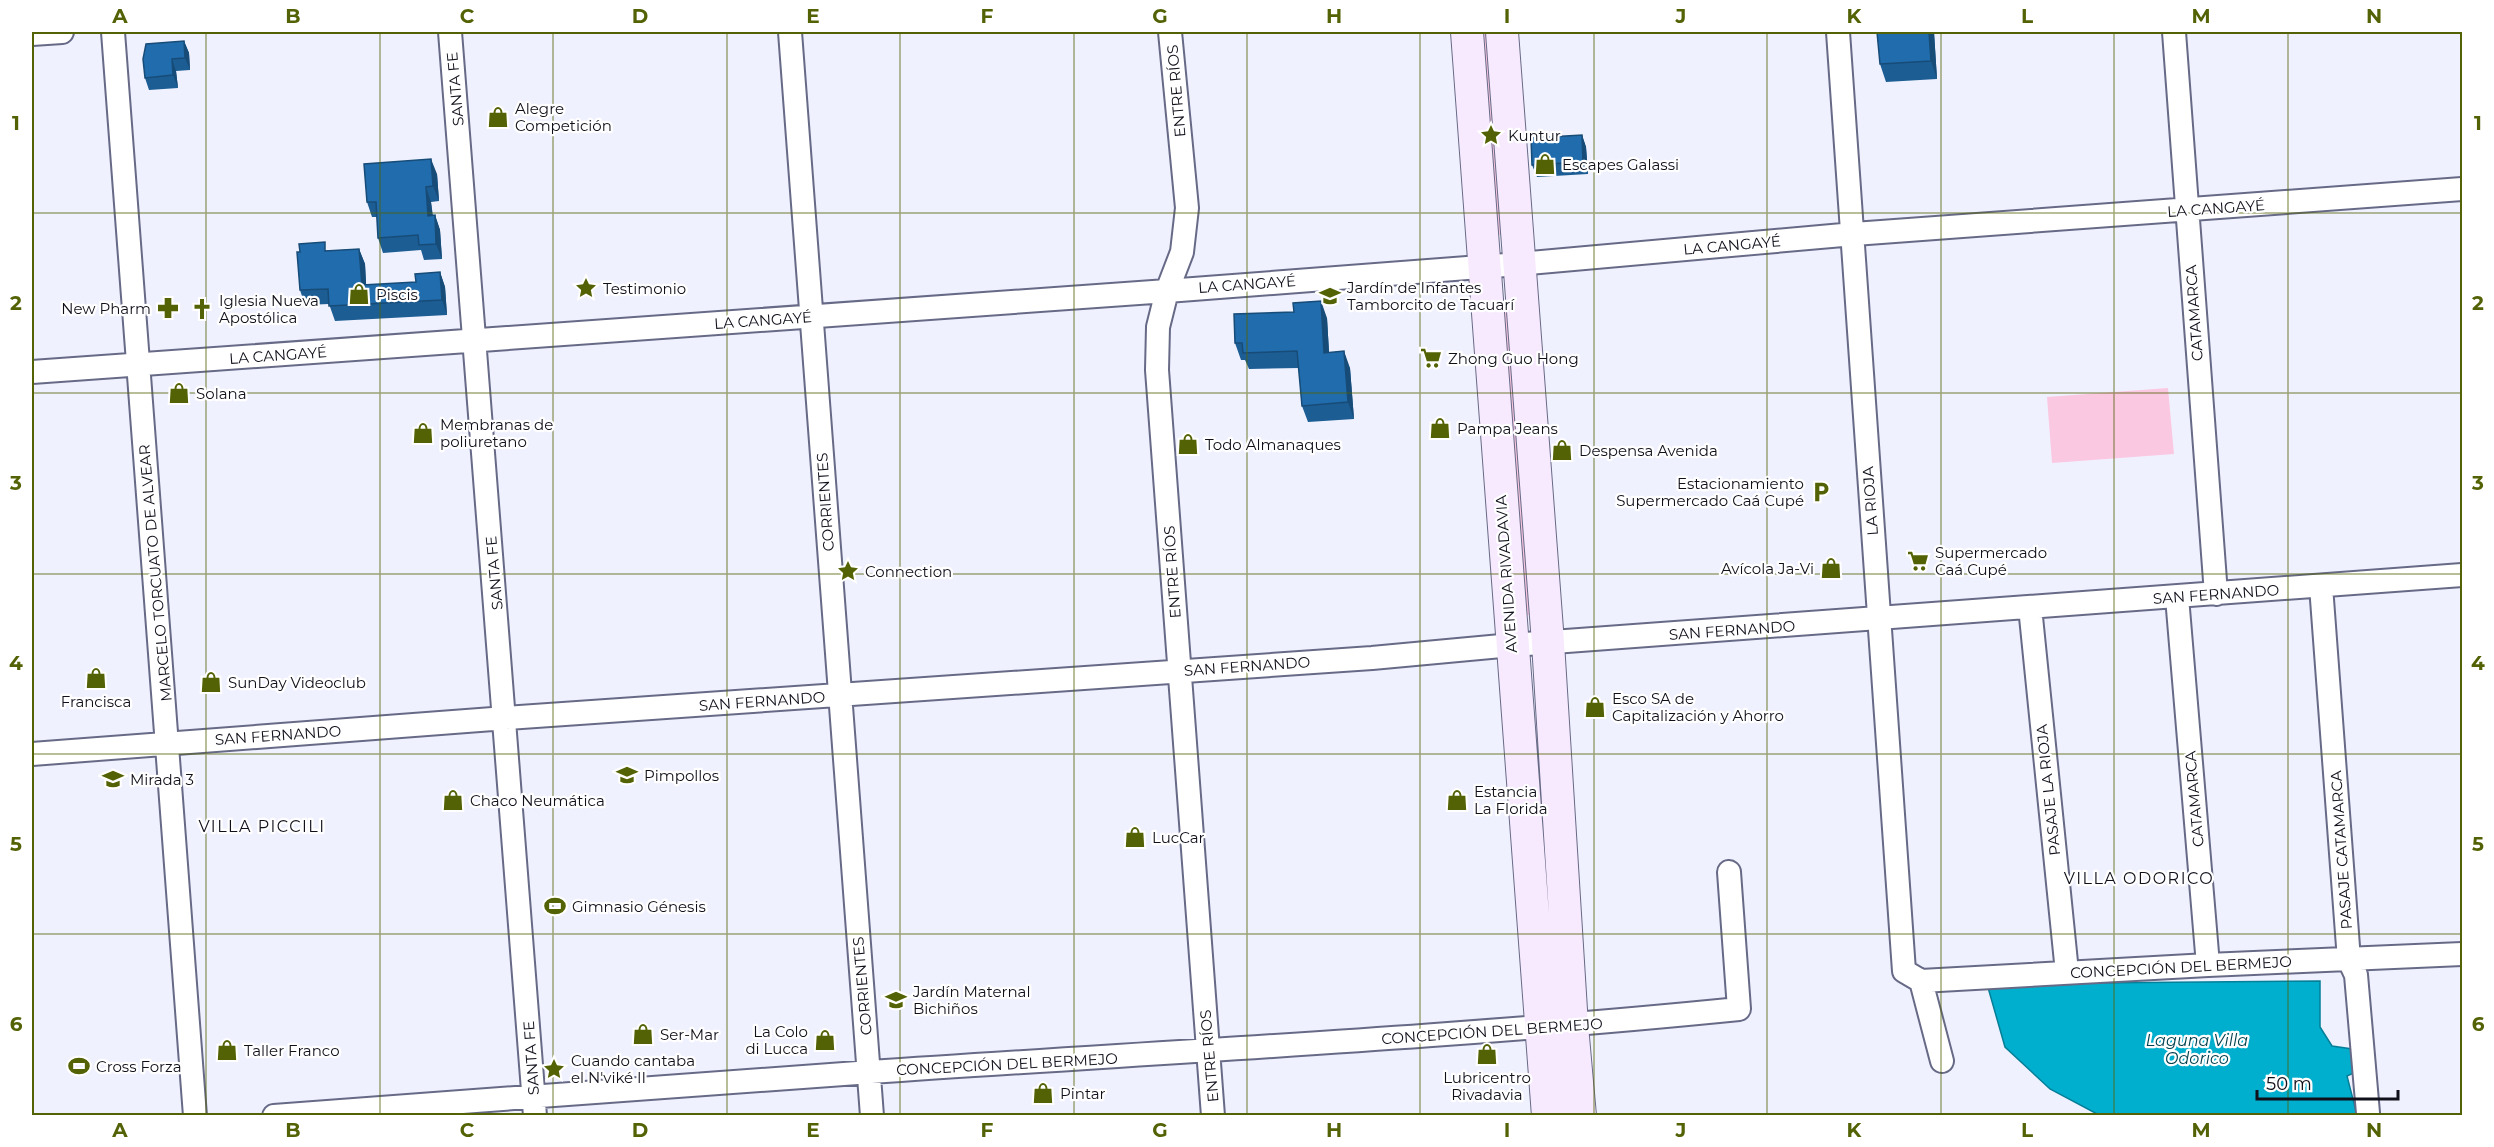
<svg xmlns="http://www.w3.org/2000/svg" width="2494" height="1147" viewBox="0 0 2494 1147" font-family="Montserrat,sans-serif">
	<rect width="100%" height="100%" fill="#f0f1fe"/>
	<path fill="#fbc8e2" d="M1478,32h13l13,202 -10,2z
		M1512,303l20,312h-13l-23,-310z
		M2168,388l6,66 -122,9 -5,-66z"/>
	<path fill="#00afce" stroke="#047f98" stroke-width="1.5" d="M2320,981v46l12,19 27,4 1,20 -13,6 10,39h-258l-49,-26 -45,-42 -18,-63z"/>
	<g fill="none" stroke-linecap="round" stroke-linejoin="round">
		<defs>
			<path id="street" d="M113,32l82,1084
				M450,32l85,1084
				M790,32l82,1084
				M1170,32l17,176 -5,44 -15,39 -9,36 -1,43 56,746
				M1838,32l66,939 17,10 287,-16 254,-11
				M2174,32l42,562
				M32,34l30,-2
				M32,372l1135,-81 352,-27 335,-30 608,-45
				M2321,586l28,374 7,15 12,138
				M2177,597l31,368
				M2030,607l37,365
				M32,754l474,-36 866,-60 140,-13 950,-70
				M1921,981l21,80
				M274,1116c199,-14 398,-31 597,-44 290,-20 579,-34 868,-63l-10,-137"/>
			<path id="secondary" d="M1467,32l81,1084
				M1502,32l46,611 24,383 8,90"/>
		</defs>
		<use href="#street" stroke="#676a86" stroke-width="26"/>
		<use href="#secondary" stroke="#676a86" stroke-width="34"/>
		<use href="#street" stroke="#fff" stroke-width="22"/>
		<use href="#secondary" stroke="#f7e9fe" stroke-width="32"/>
	</g>
	<path fill="#1c5d94" d="M1934,32l3,47 -51,3 -6,-18z
		M184,41l5,12 1,17 -14,1 2,17 -29,2 -4,-12z
		M1582,135l4,12 2,27 -51,3 -5,-12z
		M437,174l2,27 -8,1 2,14 2,-1 5,15 2,29 -18,1 -3,-10 -38,3 -5,-15 -1,-21h-5l-5,-15z
		M359,249l6,15 1,21 50,-3 24,-10 5,15 2,28 -112,6 -6,-17 -24,1 -5,-15v-38z
		M1327,318l2,34 21,16 4,51 -46,3 -6,-16 -3,-38 -50,1 -4,-9h-4l-6,-17z"/>
	<path fill="#174c78" d="M1929,32h5l3,47 -6,-18z
		M184,41l5,12 1,17 -5,-12z
		M172,59l4,12 2,17 -5,-13z
		M1582,135l4,12 2,27 -5,-12z
		M431,159l6,15 2,27 -6,-15z
		M426,187l5,15 3,29 -6,-15z
		M435,215l5,15 2,29 -6,-15z
		M359,249l6,15 2,36 -5,-15z
		M440,272l5,15 2,28 -5,-15z
		M1321,301l6,17 3,51 -6,-16z
		M1344,351l6,17 4,51 -6,-17z"/>
	<path fill="#216cac" stroke="#174c78" stroke-width="1.5" d="M1877,32h52l2,29 -51,3z
		M184,41l1,17 -13,1 1,16 -28,3 -2,-19 3,-15z
		M1582,135l1,27 -51,3 -1,-27z
		M431,159l2,27 -7,1 2,29 7,-1 1,29 -17,1 -1,-10 -40,3 -2,-36h-9l-3,-38z
		M325,242v9l34,-2 3,36 54,-3 -1,-8 25,-2 2,28 -113,6 -1,-17 -28,1 -3,-38h3l-1,-8z
		M1321,301l3,52 20,-2 4,51 -46,4 -5,-55 -54,2 -1,-10h-7l-1,-29 60,-2 -1,-9z"/>
	<path fill="none" stroke="#536205" stroke-width="1.5" stroke-opacity="0.55" d="M206,32v1084M380,32v1084M553,32v1084M727,32v1084M900,32v1084M1074,32v1084M1247,32v1084M1420,32v1084M1594,32v1084M1767,32v1084M1941,32v1084M2114,32v1084M2288,32v1084M32,213h2430M32,393h2430M32,574h2430M32,754h2430M32,934h2430"/>
	<defs>
		<symbol id="shop-bare" viewBox="-9 -9 18 18"><path d="M-5-2.5h2.3a2.7 3.5 0 0 1 5.4 0H5L5.5 6h-11ZM-1.5-2.5h3a1.5 2.3 0 0 0-3 0Z" fill="#536205" stroke="#fff" stroke-width="2.5" paint-order="stroke"/></symbol>
		<symbol id="sight-bare" viewBox="-9 -9 18 18"><path d="M0-6L1.8-2.2L6-1.7L2.9 1.2L3.7 5.4L0 3.3L-3.7 5.4L-2.9 1.2L-6-1.7L-1.8-2.2Z" fill="#536205" stroke="#fff" stroke-width="2.5" paint-order="stroke"/></symbol>
		<symbol id="school-bare" viewBox="-9 -9 18 18"><path d="M0-5L7-2L0 1L-7-2ZM-4 1L0 2.5L4 1V4Q0 6-4 4Z" fill="#536205" stroke="#fff" stroke-width="2.5" paint-order="stroke"/></symbol>
		<symbol id="pharmacy-bare" viewBox="-9 -9 18 18"><path d="M-2-6h4v4h4v4h-4v4h-4v-4h-4v-4h4Z" fill="#536205" stroke="#fff" stroke-width="2.5" paint-order="stroke"/></symbol>
		<symbol id="church-bare" viewBox="-9 -9 18 18"><path d="M-1.2-6h2.4v3.5h3.3v2.4h-3.3V6h-2.4V-.1h-3.3v-2.4h3.3Z" fill="#536205" stroke="#fff" stroke-width="2.5" paint-order="stroke"/></symbol>
		<symbol id="supermarket-bare" viewBox="-9 -9 18 18"><path d="M-6-5.5h2.5l.6 2H6L4.5 2H-2.5L-4.4-4H-6ZM-1.5 3.2a1.3 1.3 0 1 0 .1 0ZM3 3.2a1.3 1.3 0 1 0 .1 0Z" fill="#536205" stroke="#fff" stroke-width="2.5" paint-order="stroke"/></symbol>
		<symbol id="parking-bare" viewBox="-9 -9 18 18"><path d="M-3.5-5.5H1a3.5 3.5 0 0 1 0 7H-1V5.5H-3.5ZM-1-3.4V-.6H.8a1.4 1.4 0 0 0 0-2.8Z" fill="#536205" stroke="#fff" stroke-width="2.5" paint-order="stroke"/></symbol>
		<symbol id="stadium-bare" viewBox="-9 -9 18 18"><path d="M0-5a6.5 5 0 1 0 0 10a6.5 5 0 1 0 0-10ZM-3.5-1.8h7v3.6h-7Z" fill="#536205" stroke="#fff" stroke-width="2.5" paint-order="stroke"/></symbol>
	</defs>
	<g fill-rule="evenodd">
		<use href="#shop-bare" x="483" y="102" width="30" height="30"/>
		<use href="#sight-bare" x="1476" y="120" width="30" height="30"/>
		<use href="#shop-bare" x="1530" y="149" width="30" height="30"/>
		<use href="#sight-bare" x="571" y="273" width="30" height="30"/>
		<use href="#shop-bare" x="344" y="279" width="30" height="30"/>
		<use href="#school-bare" x="1315" y="281" width="30" height="30"/>
		<use href="#pharmacy-bare" x="153" y="293" width="30" height="30"/>
		<use href="#church-bare" x="187" y="294" width="30" height="30"/>
		<use href="#supermarket-bare" x="1416" y="343" width="30" height="30"/>
		<use href="#shop-bare" x="164" y="378" width="30" height="30"/>
		<use href="#shop-bare" x="1425" y="413" width="30" height="30"/>
		<use href="#shop-bare" x="408" y="418" width="30" height="30"/>
		<use href="#shop-bare" x="1173" y="429" width="30" height="30"/>
		<use href="#shop-bare" x="1547" y="435" width="30" height="30"/>
		<use href="#parking-bare" x="1806" y="477" width="30" height="30"/>
		<use href="#supermarket-bare" x="1903" y="546" width="30" height="30"/>
		<use href="#shop-bare" x="1816" y="553" width="30" height="30"/>
		<use href="#sight-bare" x="833" y="556" width="30" height="30"/>
		<use href="#shop-bare" x="81" y="663" width="30" height="30"/>
		<use href="#shop-bare" x="196" y="667" width="30" height="30"/>
		<use href="#shop-bare" x="1580" y="692" width="30" height="30"/>
		<use href="#school-bare" x="612" y="760" width="30" height="30"/>
		<use href="#school-bare" x="98" y="764" width="30" height="30"/>
		<use href="#shop-bare" x="438" y="785" width="30" height="30"/>
		<use href="#shop-bare" x="1442" y="785" width="30" height="30"/>
		<use href="#shop-bare" x="1120" y="822" width="30" height="30"/>
		<use href="#stadium-bare" x="540" y="891" width="30" height="30"/>
		<use href="#school-bare" x="881" y="985" width="30" height="30"/>
		<use href="#shop-bare" x="628" y="1019" width="30" height="30"/>
		<use href="#shop-bare" x="810" y="1025" width="30" height="30"/>
		<use href="#shop-bare" x="212" y="1035" width="30" height="30"/>
		<use href="#shop-bare" x="1472" y="1039" width="30" height="30"/>
		<use href="#stadium-bare" x="64" y="1051" width="30" height="30"/>
		<use href="#sight-bare" x="539" y="1054" width="30" height="30"/>
		<use href="#shop-bare" x="1028" y="1078" width="30" height="30"/>
	</g>
	<g text-anchor="middle" dominant-baseline="central" stroke-width="4.5" stroke-linejoin="round" paint-order="stroke">
		<g font-size="15" fill="#0f101a" stroke="#fff">
			<text transform="translate(455 89) rotate(-95)">SANTA FE</text>
			<text transform="translate(1176 91) rotate(-95)">ENTRE RÍOS</text>
			<text transform="translate(2216 208) rotate(-4)">LA CANGAYÉ</text>
			<text transform="translate(1732 245) rotate(-5)">LA CANGAYÉ</text>
			<text transform="translate(1247 284) rotate(-4)">LA CANGAYÉ</text>
			<text transform="translate(2194 313) rotate(-94)">CATAMARCA</text>
			<text transform="translate(763 320) rotate(-4)">LA CANGAYÉ</text>
			<text transform="translate(278 355) rotate(-4)">LA CANGAYÉ</text>
			<text transform="translate(1870 501) rotate(-94)">LA RIOJA</text>
			<text transform="translate(825 502) rotate(-94)">CORRIENTES</text>
			<text transform="translate(1172 572) rotate(-94)">ENTRE RÍOS</text>
			<text transform="translate(155 573) rotate(-95)">MARCELO TORCUATO DE ALVEAR</text>
			<text transform="translate(494 573) rotate(-95)">SANTA FE</text>
			<text transform="translate(1506 574) rotate(-94)">AVENIDA RIVADAVIA</text>
			<text transform="translate(2216 594) rotate(-4)">SAN FERNANDO</text>
			<text transform="translate(1732 630) rotate(-4)">SAN FERNANDO</text>
			<text transform="translate(1247 666) rotate(-4)">SAN FERNANDO</text>
			<text transform="translate(762 701) rotate(-4)">SAN FERNANDO</text>
			<text transform="translate(278 735) rotate(-4)">SAN FERNANDO</text>
			<text transform="translate(2048 790) rotate(-96)">PASAJE LA RIOJA</text>
			<text transform="translate(2194 799) rotate(-95)">CATAMARCA</text>
			<text transform="translate(2341 850) rotate(-94)">PASAJE CATAMARCA</text>
			<text transform="translate(2181 967) rotate(-3)">CONCEPCIÓN DEL BERMEJO</text>
			<text transform="translate(862 986) rotate(-95)">CORRIENTES</text>
			<text transform="translate(1492 1031) rotate(-4)">CONCEPCIÓN DEL BERMEJO</text>
			<text transform="translate(1209 1056) rotate(-95)">ENTRE RÍOS</text>
			<text transform="translate(531 1058) rotate(-94)">SANTA FE</text>
			<text transform="translate(1007 1064) rotate(-3)">CONCEPCIÓN DEL BERMEJO</text>
		</g>
		<g font-size="15" fill="#0f101a" stroke="#fff" text-anchor="start">
			<text x="515" y="108">Alegre<tspan x="515" dy="17">Competición</tspan></text>
			<text x="1508" y="135">Kuntur</text>
			<text x="1562" y="164">Escapes Galassi</text>
			<text x="1347" y="287">Jardín de Infantes<tspan x="1347" dy="17">Tamborcito de Tacuarí</tspan></text>
			<text x="603" y="288">Testimonio</text>
			<text x="376" y="294">Piscis</text>
			<text x="219" y="300">Iglesia Nueva<tspan x="219" dy="17">Apostólica</tspan></text>
			<text x="151" y="308" text-anchor="end">New Pharm</text>
			<text x="1448" y="358">Zhong Guo Hong</text>
			<text x="196" y="393">Solana</text>
			<text x="440" y="424">Membranas de<tspan x="440" dy="17">poliuretano</tspan></text>
			<text x="1457" y="428">Pampa Jeans</text>
			<text x="1205" y="444">Todo Almanaques</text>
			<text x="1579" y="450">Despensa Avenida</text>
			<text x="1804" y="483" text-anchor="end">Estacionamiento<tspan x="1804" dy="17">Supermercado Caá Cupé</tspan></text>
			<text x="1935" y="552">Supermercado<tspan x="1935" dy="17">Caá Cupé</tspan></text>
			<text x="1814" y="568" text-anchor="end">Avícola Ja-Vi</text>
			<text x="865" y="571">Connection</text>
			<text x="228" y="682">SunDay Videoclub</text>
			<text x="1612" y="698">Esco SA de<tspan x="1612" dy="17">Capitalización y Ahorro</tspan></text>
			<text x="96" y="701" text-anchor="middle">Francisca</text>
			<text x="644" y="775">Pimpollos</text>
			<text x="130" y="779">Mirada 3</text>
			<text x="1474" y="791">Estancia<tspan x="1474" dy="17">La Florida</tspan></text>
			<text x="470" y="800">Chaco Neumática</text>
			<text x="1152" y="837">LucCar</text>
			<text x="572" y="906">Gimnasio Génesis</text>
			<text x="913" y="991">Jardín Maternal<tspan x="913" dy="17">Bichiños</tspan></text>
			<text x="808" y="1031" text-anchor="end">La Colo<tspan x="808" dy="17">di Lucca</tspan></text>
			<text x="660" y="1034">Ser-Mar</text>
			<text x="244" y="1050">Taller Franco</text>
			<text x="571" y="1060">Cuando cantaba<tspan x="571" dy="17">el N'viké II</tspan></text>
			<text x="96" y="1066">Cross Forza</text>
			<text x="1487" y="1077" text-anchor="middle">Lubricentro<tspan x="1487" dy="17">Rivadavia</tspan></text>
			<text x="1060" y="1093">Pintar</text>
		</g>
		<g font-size="16" letter-spacing="1.5" fill="#0f101a" stroke="#fff">
			<text x="262" y="826">VILLA PICCILI</text>
			<text x="2139" y="878">VILLA ODORICO</text>
		</g>
		<g font-size="16" font-style="italic" fill="#00414e" stroke="#fff">
			<text x="2197" y="1040">Laguna Villa<tspan x="2197" dy="18">Odorico</tspan></text>
		</g>
	</g>
	<rect width="2494" height="1147" fill="none" stroke="#ffffff" stroke-width="66"/>
	<path d="M2257 1090v9h141v-9" fill="none" stroke="#0f101a" stroke-width="3"/>
	<text x="2266" y="1090" font-size="18" fill="#0f101a" stroke="#ffffff" stroke-width="4.5" paint-order="stroke">50 m</text>
	<rect x="33" y="33" width="2428" height="1081" fill="none" stroke="#536205" stroke-width="2"/>
	<g font-size="20" text-anchor="middle" font-weight="bold" fill="#536205">
		<text x="120" y="23">A</text>
		<text x="293" y="23">B</text>
		<text x="467" y="23">C</text>
		<text x="640" y="23">D</text>
		<text x="813" y="23">E</text>
		<text x="987" y="23">F</text>
		<text x="1160" y="23">G</text>
		<text x="1334" y="23">H</text>
		<text x="1507" y="23">I</text>
		<text x="1681" y="23">J</text>
		<text x="1854" y="23">K</text>
		<text x="2027" y="23">L</text>
		<text x="2201" y="23">M</text>
		<text x="2374" y="23">N</text>
		<text x="16" y="130">1</text>
		<text x="2478" y="130">1</text>
		<text x="16" y="310">2</text>
		<text x="2478" y="310">2</text>
		<text x="16" y="490">3</text>
		<text x="2478" y="490">3</text>
		<text x="16" y="670">4</text>
		<text x="2478" y="670">4</text>
		<text x="16" y="851">5</text>
		<text x="2478" y="851">5</text>
		<text x="16" y="1031">6</text>
		<text x="2478" y="1031">6</text>
		<text x="120" y="1137">A</text>
		<text x="293" y="1137">B</text>
		<text x="467" y="1137">C</text>
		<text x="640" y="1137">D</text>
		<text x="813" y="1137">E</text>
		<text x="987" y="1137">F</text>
		<text x="1160" y="1137">G</text>
		<text x="1334" y="1137">H</text>
		<text x="1507" y="1137">I</text>
		<text x="1681" y="1137">J</text>
		<text x="1854" y="1137">K</text>
		<text x="2027" y="1137">L</text>
		<text x="2201" y="1137">M</text>
		<text x="2374" y="1137">N</text>
	</g>
</svg>
